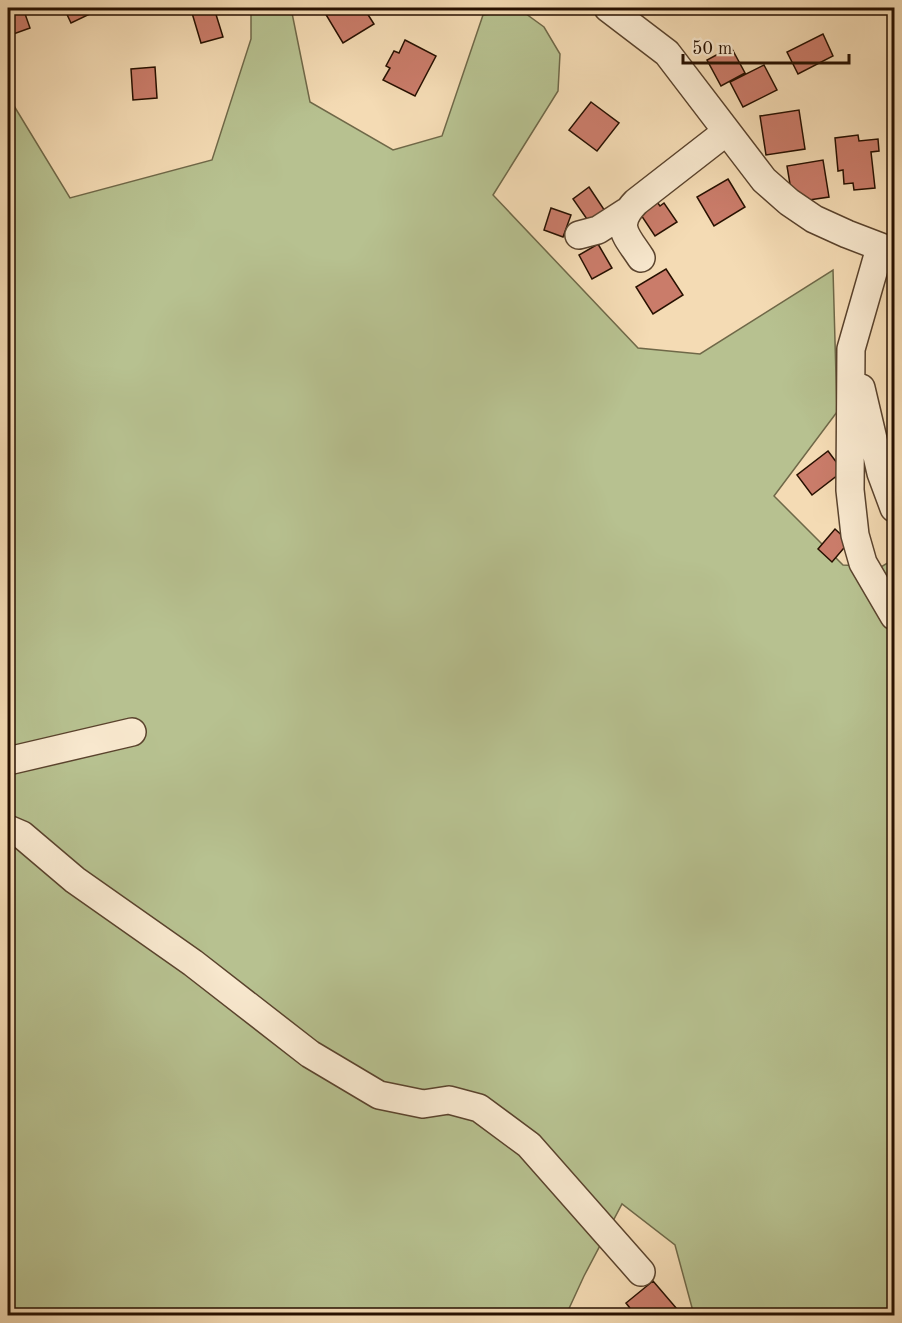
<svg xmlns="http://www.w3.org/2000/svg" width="902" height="1323" viewBox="0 0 902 1323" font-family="'Old Standard TT',serif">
	<rect width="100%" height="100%" fill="#f4dbb4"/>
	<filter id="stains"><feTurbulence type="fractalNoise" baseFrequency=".00333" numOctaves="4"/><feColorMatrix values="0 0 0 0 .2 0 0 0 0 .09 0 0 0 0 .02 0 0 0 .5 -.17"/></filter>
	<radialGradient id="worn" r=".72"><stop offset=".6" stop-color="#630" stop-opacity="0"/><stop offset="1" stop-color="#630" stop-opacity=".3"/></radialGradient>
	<path fill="#b7c190" stroke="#6f6848" stroke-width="1.5" d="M251,8h40l19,94 83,48 49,-14 41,-121 39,-4 22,16 16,27 -2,37 -65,104 145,153 62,6 133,-84 4,142 -63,84 69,69 38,2 13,-8v756h-200l-19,-70 -53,-41 -38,72 -18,39h-558v-1219l62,102 142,-38 39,-121z"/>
	<path fill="#ca7c6a" stroke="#271000" stroke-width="1.5" d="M13,8h10l7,20 -22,8v-27z
		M64,8h23l3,6 -19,9z
		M211,8h3l9,29 -22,6 -9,-30z
		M322,8h46l-3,2 9,14 -31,19z
		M823,34l10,22 -35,18 -11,-22z
		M405,40l31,16 -21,40 -32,-16 7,-12 -4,-2 8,-15 5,2z
		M731,47l14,26 -24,13 -14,-26z
		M764,65l13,25 -34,17 -13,-25z
		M155,67l2,31 -24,2 -2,-31z
		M591,102l28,21 -22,28 -28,-21z
		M799,110l6,39 -39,6 -6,-39z
		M858,135l1,6 19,-2 1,12 -8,1 4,36 -21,2 -1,-7 -9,1 -1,-14 -5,1 -3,-33z
		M823,160l6,37 -20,3 -18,-10 -4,-24z
		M728,179l17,28 -31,19 -17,-29z
		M589,187l16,24 -16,11 -16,-23z
		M654,198l6,8 4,-3 13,19 -22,14 -18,-27z
		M551,208l20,7 -8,22 -19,-7z
		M598,244l14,24 -20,11 -13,-24z
		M666,269l17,26 -30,19 -17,-27z
		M828,451l15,20 -31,24 -15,-20z
		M835,529l14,13 -17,20 -14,-13z
		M653,1281l30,35h-47l-10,-13z"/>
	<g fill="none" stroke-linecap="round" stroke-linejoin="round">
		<defs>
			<path id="minor" d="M608,8l59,45 97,127 25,22 25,17 33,15 47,18
				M579,235l19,-5 28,-18
				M880,248l-29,101 -1,141 5,45 8,28 31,53
				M641,258c-15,-23 -28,-32 -5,-56l90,-70
				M861,388l20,85 13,35
				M8,761l124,-29
				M8,829l14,6 53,45 118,83 117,91 69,41 44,9 26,-4 30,8 50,37 112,127"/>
		</defs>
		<use href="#minor" stroke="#5a432d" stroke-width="30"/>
		<use href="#minor" stroke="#f8e8ce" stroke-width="27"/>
	</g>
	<rect width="902" height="1323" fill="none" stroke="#f4dbb4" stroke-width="30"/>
	<rect x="9" y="9" width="884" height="1305" fill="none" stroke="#271000" stroke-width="3"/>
	<rect x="15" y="15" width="872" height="1293" fill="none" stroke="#271000" stroke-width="1.5"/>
	<path d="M683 54v9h166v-9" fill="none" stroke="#271000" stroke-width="3"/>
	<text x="692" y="54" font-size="18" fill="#271000" stroke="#f8e8ce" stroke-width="4.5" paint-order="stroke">50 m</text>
	<rect width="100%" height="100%" filter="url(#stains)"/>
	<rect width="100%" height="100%" fill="url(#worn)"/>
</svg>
